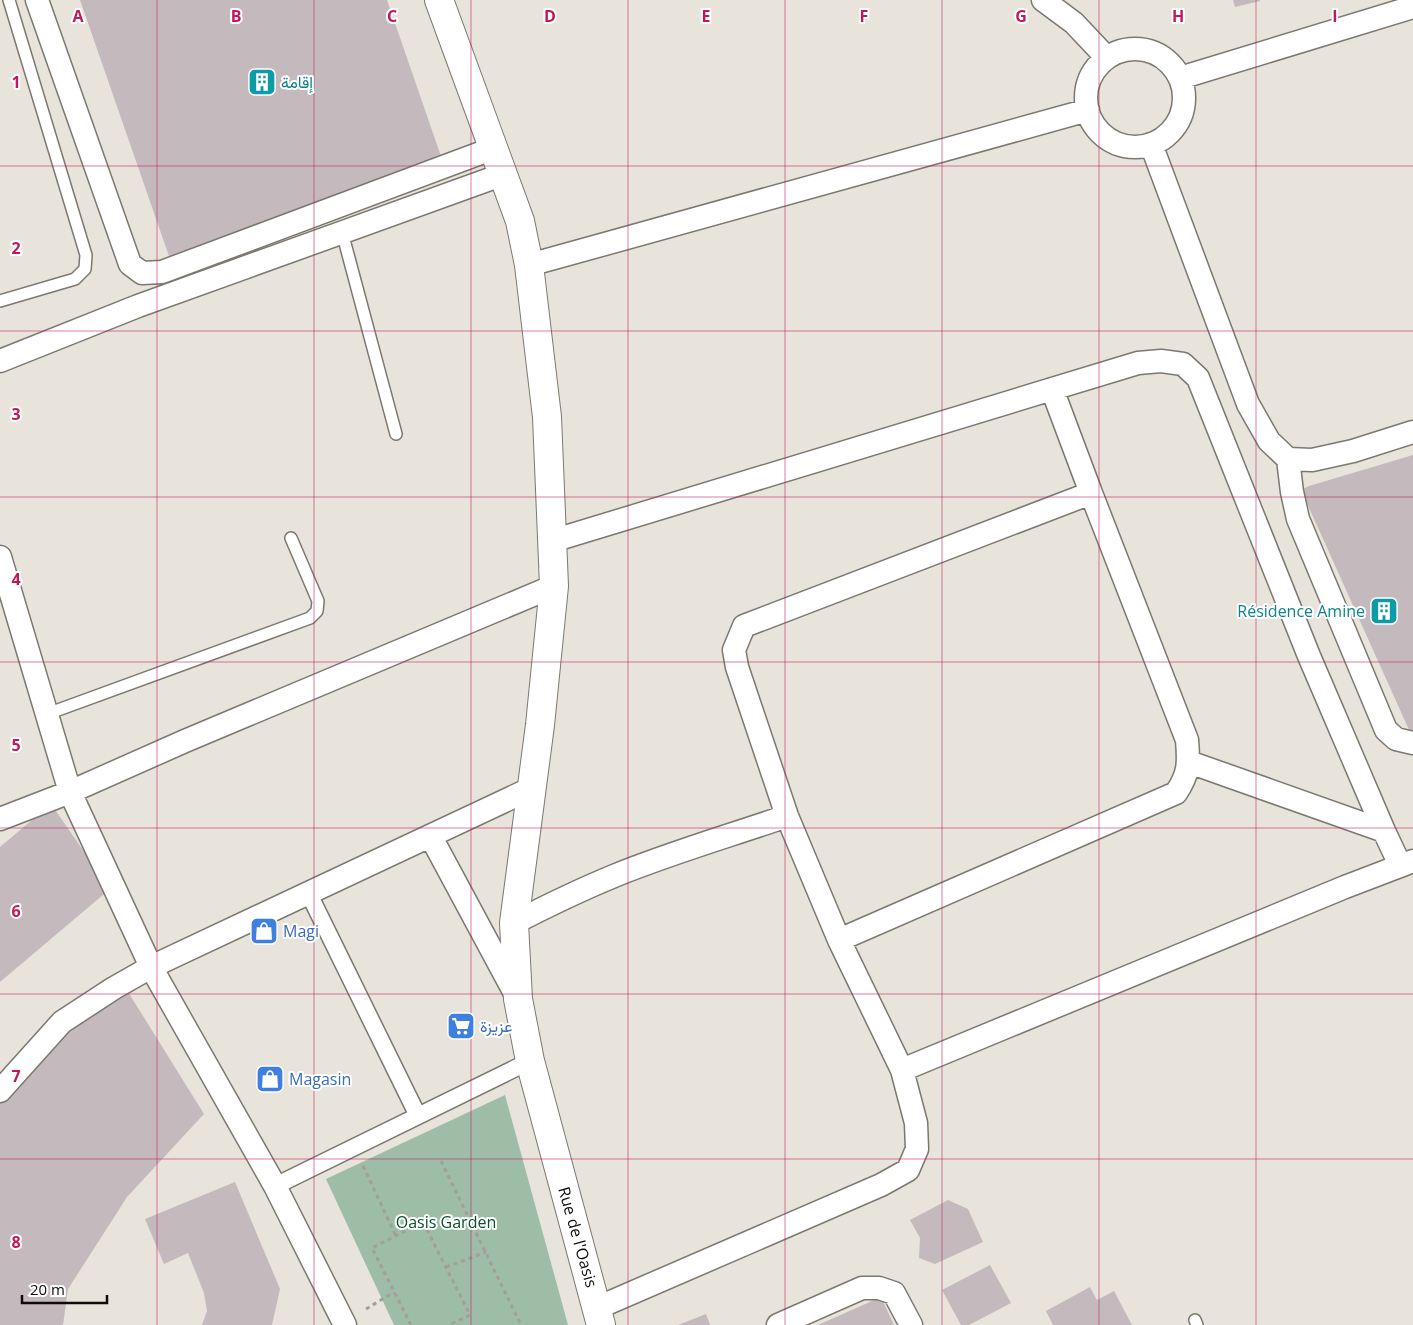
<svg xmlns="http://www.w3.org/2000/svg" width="1413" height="1325" viewBox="0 0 1413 1325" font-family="'Open Sans',Vazirmatn,sans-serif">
	<rect width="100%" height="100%" fill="#e8e3db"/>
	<path fill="#9ebda7" d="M505,1095l63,230h-174l-68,-146z"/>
	<path fill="#c4babd" d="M80,0h307l57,165 -274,94z
		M1233,0h27v1l-25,6z
		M1413,455v276l-3,1 -109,-242 8,-4z
		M51,804l59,85 -110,93v-135z
		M125,987l79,127 -77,83 -59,92 -5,36h-63v-224l69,-73z
		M235,1182l45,107 -8,36h-70l5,-14 -3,-18 -16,-40 -24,11 -19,-45z
		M948,1200l20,9 15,33 -48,22 -16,-6 1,-20 -10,-18z
		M990,1265l21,38 -42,22h-8l-19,-35z
		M1090,1287l7,13 17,-9 18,34h-79l-7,-14z
		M881,1297l13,28h-76z
		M706,1314l4,11h-32z"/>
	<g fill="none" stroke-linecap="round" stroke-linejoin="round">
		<defs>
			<path id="service" d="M342,232l54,202
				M0,301l75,-22 10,-10 1,-14 -77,-255
				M47,714l263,-96 7,-7 1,-10 -27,-63
				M1195,1320l2,5"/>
			<path id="pedestrian" d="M309,894l109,222
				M275,1186l255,-125"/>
			<path id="minor" d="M37,0l93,264 12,9 20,-1 332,-124
				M1043,0l31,23 33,35
				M1086 98a49 49 0 1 1 98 0a49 49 0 1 1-98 0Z
				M1180,78l233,-71
				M1151,144l97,260 21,37 19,18 24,1 41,-9 60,-19
				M529,265l559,-155
				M0,361l138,-55 366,-132
				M1052,389l39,104
				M1288,459l4,33 6,27 88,211 10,9 17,4
				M552,541l586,-178 23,-2 22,3 15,14 111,278 75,175 16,34
				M0,557l70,235 81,175 124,219 70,139
				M1189,762l195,69
				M0,819l70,-27 115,-51 369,-155
				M431,837l86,160
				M514,923c33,-17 66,-33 100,-47 56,-23 115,-40 173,-60
				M902,1070l443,-183 68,-26
				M0,1091l62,-69 52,-34 37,-21 381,-179
				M597,1308l284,-123 27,-15 9,-21 -1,-26 -14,-53 -63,-130 -52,-124 -50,-149 -3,-17 10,-24 347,-133 96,247c2,23 2,34 -11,53l-337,147
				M778,1325l84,-37h17l15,5 17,32"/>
			<path id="tertiary" d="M439,0l81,221 9,44 18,152 7,169 -14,139 -26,198 4,76 12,62 71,264"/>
		</defs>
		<use href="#service" stroke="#7c7870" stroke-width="14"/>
		<use href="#pedestrian" stroke="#7c7870" stroke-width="19"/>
		<use href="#minor" stroke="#7c7870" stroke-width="25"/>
		<use href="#tertiary" stroke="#7c7870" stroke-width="30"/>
		<path stroke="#a29e98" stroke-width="3" stroke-dasharray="4 4" stroke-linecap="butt" d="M441,1161l80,164
			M363,1166l33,70
			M446,1267l40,-15
			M366,1309l28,-17
			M411,1325l-39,-77 51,-26 47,93 -21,10"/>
		<use href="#service" stroke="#fff" stroke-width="11"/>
		<use href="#pedestrian" stroke="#fff" stroke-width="16"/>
		<use href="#minor" stroke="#fff" stroke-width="22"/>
		<use href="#tertiary" stroke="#fff" stroke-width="28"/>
	</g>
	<path fill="none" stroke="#c2185b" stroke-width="1" stroke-opacity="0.55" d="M157,0v1325M314,0v1325M471,0v1325M628,0v1325M785,0v1325M942,0v1325M1099,0v1325M1256,0v1325M0,166h1413M0,331h1413M0,497h1413M0,662h1413M0,828h1413M0,994h1413M0,1159h1413"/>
	<defs>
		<symbol id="building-square" viewBox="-11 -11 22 22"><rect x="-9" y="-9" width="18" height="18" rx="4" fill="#0f9aa8" stroke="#fff"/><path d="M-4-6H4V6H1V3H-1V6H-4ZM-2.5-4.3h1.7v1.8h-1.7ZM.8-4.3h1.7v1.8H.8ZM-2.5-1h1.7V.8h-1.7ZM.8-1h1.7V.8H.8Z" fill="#fff"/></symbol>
		<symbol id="shop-square" viewBox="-11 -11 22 22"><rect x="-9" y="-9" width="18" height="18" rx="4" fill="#3f7fe0" stroke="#fff"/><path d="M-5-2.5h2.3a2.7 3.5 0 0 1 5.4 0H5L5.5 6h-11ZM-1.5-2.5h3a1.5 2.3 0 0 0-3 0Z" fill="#fff"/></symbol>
		<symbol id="supermarket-square" viewBox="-11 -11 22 22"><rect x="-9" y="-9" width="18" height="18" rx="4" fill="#3f7fe0" stroke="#fff"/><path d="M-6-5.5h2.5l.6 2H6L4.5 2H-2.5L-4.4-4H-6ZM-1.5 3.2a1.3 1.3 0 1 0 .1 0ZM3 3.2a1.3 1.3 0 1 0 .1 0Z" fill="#fff"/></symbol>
	</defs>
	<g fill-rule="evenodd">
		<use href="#building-square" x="246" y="66" width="32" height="32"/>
		<use href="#building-square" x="1368" y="595" width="32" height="32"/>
		<use href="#shop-square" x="248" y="915" width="32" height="32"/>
		<use href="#supermarket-square" x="445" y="1010" width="32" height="32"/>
		<use href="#shop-square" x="254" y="1063" width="32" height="32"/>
	</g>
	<g text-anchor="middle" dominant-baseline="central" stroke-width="4" stroke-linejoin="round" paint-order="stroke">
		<g font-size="16" fill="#0d838f" stroke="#fff" text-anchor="start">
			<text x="281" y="82">إقامة</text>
			<text x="1365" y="611" text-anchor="end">Résidence Amine</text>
		</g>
		<g font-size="16" fill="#366cbe" stroke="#fff" text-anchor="start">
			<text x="283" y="931">Magi</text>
			<text x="480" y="1026">عزيزة</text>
			<text x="289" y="1079">Magasin</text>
		</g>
		<g font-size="16" fill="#08512c" stroke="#fff">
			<text x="446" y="1222">Oasis Garden</text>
		</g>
		<g font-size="16" fill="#0e0c0a" stroke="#fff">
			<text transform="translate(578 1237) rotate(74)">Rue de l'Oasis</text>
		</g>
	</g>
	<g font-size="16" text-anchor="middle" font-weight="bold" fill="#c2185b" stroke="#fff" stroke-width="4" stroke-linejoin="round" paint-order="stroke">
		<text x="78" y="22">A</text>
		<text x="236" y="22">B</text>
		<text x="392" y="22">C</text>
		<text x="550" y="22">D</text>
		<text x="706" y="22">E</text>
		<text x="864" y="22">F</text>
		<text x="1021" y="22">G</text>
		<text x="1178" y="22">H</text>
		<text x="1335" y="22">I</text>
		<text x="16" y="88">1</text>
		<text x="16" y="254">2</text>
		<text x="16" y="420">3</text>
		<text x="16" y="585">4</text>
		<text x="16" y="751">5</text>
		<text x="16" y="917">6</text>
		<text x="16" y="1082">7</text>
		<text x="16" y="1248">8</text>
	</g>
	<path d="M22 1295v8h85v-8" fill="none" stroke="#0e0c0a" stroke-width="2.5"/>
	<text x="30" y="1295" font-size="15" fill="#0e0c0a" stroke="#ffffff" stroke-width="4" paint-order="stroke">20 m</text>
</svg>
